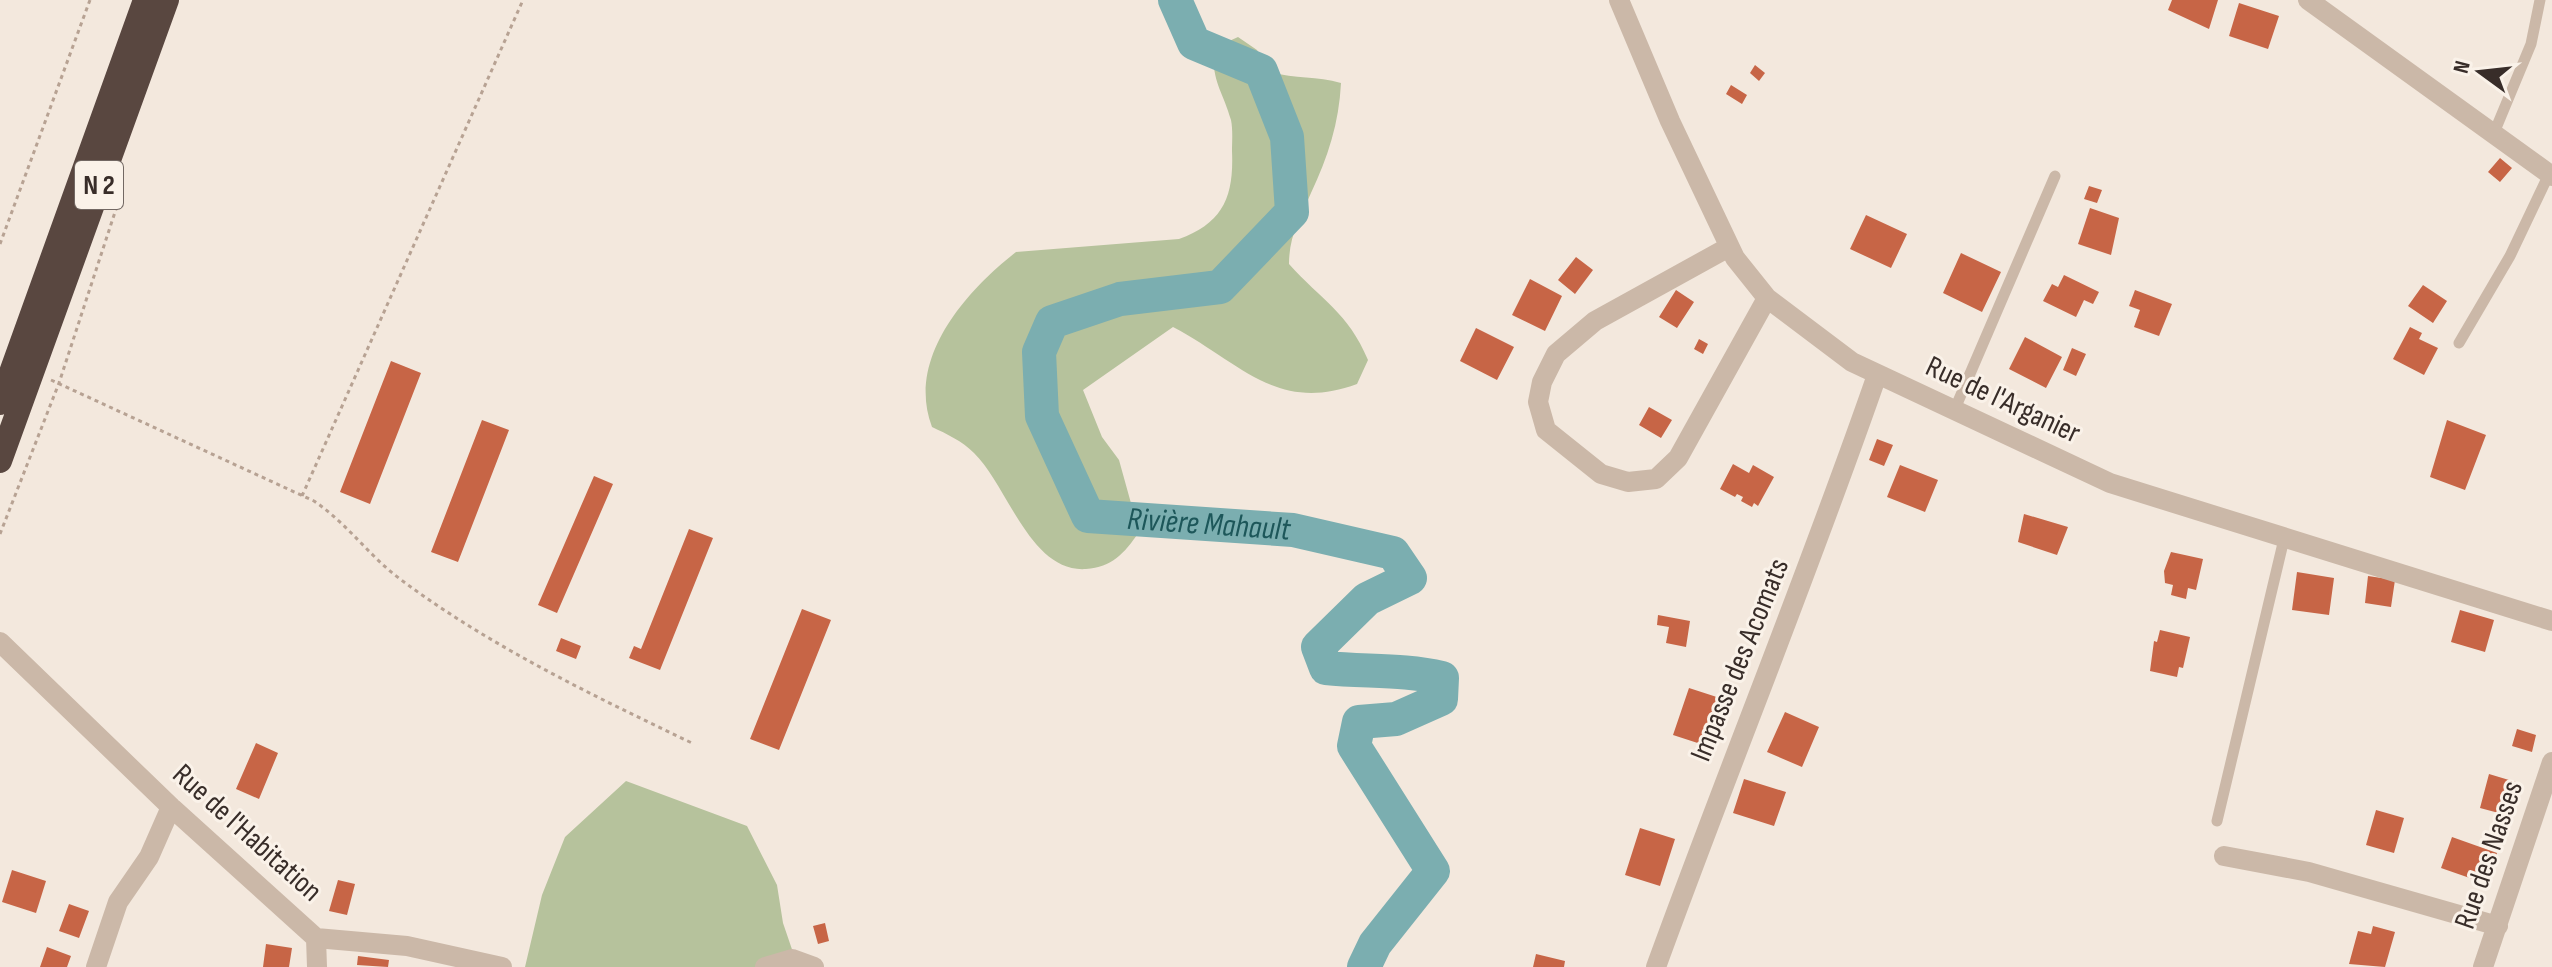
<svg xmlns="http://www.w3.org/2000/svg" width="2552" height="967" viewBox="0 0 2552 967" font-family="'Sofia Sans Condensed',sans-serif">
	<rect width="100%" height="100%" fill="#f3e8dd"/>
	<path fill="#b6c29c" d="M1238,37l19,13 14,22c24,7 46,4 70,11 -2,40 -13,74 -30,110 -11,25 -22,43 -22,71 32,36 59,48 79,96l-11,24c-81,30 -117,-22 -184,-57l-90,63 19,47 17,23 20,72c-15,22 -27,35 -53,37 -56,4 -78,-83 -112,-116 -12,-12 -27,-19 -42,-26 -26,-68 33,-135 84,-175l163,-13c44,-16 55,-42 53,-88 0,-9 1,-21 -1,-31 -8,-29 -20,-39 -17,-72z
		M626,781l121,45 30,59 6,38 15,44h-273l17,-72 23,-58z"/>
	<g fill="none" stroke-linecap="round" stroke-linejoin="round">
		<path stroke="#7baeb0" stroke-width="34" id="s1" d="M1175,0l19,43 67,28 26,66 5,75 -72,75 -100,12 -68,23 -13,30 3,64 46,100 205,14 100,23 17,25 -43,21 -49,48 8,21c39,4 78,1 116,10l-1,21 -45,20 -37,3 -5,24 79,125 -58,73 -11,23"/>
	</g>
	<path fill="#c76546" d="M2172,0h46l-9,29 -41,-19z
		M2239,3l40,13 -11,33 -39,-13z
		M1755,65l10,8 -6,8 -9,-8z
		M1731,85l16,10 -5,9 -16,-10z
		M2500,158l12,10 -12,14 -12,-10z
		M2089,186l13,4 -5,13 -13,-4z
		M2090,208l29,10 -8,37 -33,-11z
		M1866,215l41,19 -16,34 -41,-19z
		M1961,253l40,19 -19,40 -39,-19z
		M1576,257l17,13 -18,24 -17,-14z
		M2064,275l35,17 -6,12 -9,-4 -8,17 -33,-16 9,-17 6,3z
		M1530,279l32,17 -17,35 -33,-16z
		M2423,285l24,16 -14,22 -25,-17z
		M1676,290l18,12 -17,26 -18,-11z
		M2135,290l37,14 -13,32 -25,-9 6,-17 -11,-4z
		M2410,327l12,6 -3,6 19,9 -14,27 -31,-16z
		M1476,328l38,19 -17,33 -37,-19z
		M2025,337l37,20 -16,31 -37,-19z
		M1699,339l9,5 -5,10 -9,-5z
		M2072,348l14,6 -10,22 -13,-6z
		M391,361l30,12 -51,131 -30,-12z
		M1649,407l23,13 -11,18 -22,-13z
		M482,420l27,10 -51,132 -27,-10z
		M2447,420l39,15 -21,55 -35,-13z
		M1877,439l16,6 -9,21 -15,-6z
		M1733,464l16,9 4,-8 21,12 -16,29 -4,-3 -2,4 -11,-6 2,-4 -6,-3 -2,3 -15,-8z
		M1900,465l38,15 -13,32 -38,-15z
		M594,476l19,8 -56,129 -19,-8z
		M2024,514l44,13 -11,28 -39,-13z
		M689,529l24,9 -53,132 -31,-12 5,-12 7,3z
		M2171,552l32,7 -7,31 -8,-2 -2,11 -15,-4 2,-10 -8,-2 -1,-12z
		M2297,572l37,6 -5,37 -37,-5z
		M2368,576l27,4 -4,27 -26,-4z
		M802,609l29,11 -52,130 -29,-11z
		M2460,610l34,10 -9,32 -34,-10z
		M1658,615l32,6 -4,26 -20,-4 3,-16 -12,-2z
		M2160,630l30,7 -7,31 -4,-1 -2,10 -27,-6 4,-30 3,1z
		M561,638l20,8 -5,13 -20,-8z
		M1689,688l37,12 -16,47 -37,-12z
		M1785,712l34,15 -17,40 -35,-15z
		M2517,729l19,6 -4,17 -20,-6z
		M256,743l22,10 -19,46 -23,-10z
		M2489,774l30,9 -9,33 -30,-8z
		M1744,779l42,13 -12,34 -41,-13z
		M2376,810l28,8 -10,35 -28,-8z
		M1640,828l35,11 -15,47 -35,-11z
		M2452,837l45,16 -10,31 -46,-16z
		M12,870l34,11 -10,32 -34,-11z
		M338,880l17,4 -8,31 -18,-4z
		M69,904l20,7 -10,27 -20,-7z
		M825,923l4,18 -11,3 -5,-18z
		M2373,926l22,6 -10,35 -36,-3 9,-33 13,3z
		M266,944l26,4 -3,19h-26z
		M47,947l24,9 -4,11h-27z
		M1536,954l29,7 -1,6h-31z
		M358,956l31,4 -1,7 -31,-2z"/>
	<g fill="none" stroke-linecap="round" stroke-linejoin="round">
		<path stroke="#b7a293" stroke-width="3" stroke-dasharray="4 4" stroke-linecap="butt" d="M0,244l90,-244
			M51,380l263,121c35,24 54,54 86,78 91,68 192,116 294,165
			M302,496l221,-496
			M0,534l59,-151 58,-177"/>
		<path stroke="#cbb8a8" stroke-width="11" d="M2494,133l37,-89 9,-44
			M2459,343l51,-87 39,-82
			M1954,411l101,-235
			M2217,821l67,-282"/>
		<path stroke="#cbb8a8" stroke-width="20" d="M1619,0l51,121 65,137 32,40 85,64 258,121 442,138
			M2308,0l244,176
			M1729,247l-134,74 -39,33 -14,28 -4,20 8,28 55,44 27,8 28,-3 22,-21 89,-160
			M0,642l171,165 145,131 91,8 95,21
			M2224,856l85,16 189,54
			M316,938l1,29
			M96,967l22,-65 31,-45 22,-50
			M765,967l27,-8 22,8
			M1656,967c72,-198 152,-393 221,-592
			M2483,967l69,-205"/>
		<path stroke="#594740" stroke-width="24" d="M0,403l145,-403
			M0,461l167,-461"/>
	</g>
	<g text-anchor="middle" dominant-baseline="central" stroke-width="6" stroke-linejoin="round" paint-order="stroke">
		<rect fill="#faf2e9" stroke="#726863" stroke-width="2" x="75" y="161" width="48" height="48" rx="6"/>
		<g font-size="28" font-weight="bold" fill="#382d29">
			<text x="99" y="185">N 2</text>
		</g>
		<g font-size="30" fill="#382d29" stroke="#faf2e9">
			<text transform="translate(2003 400) rotate(25)">Rue de l'Arganier</text>
			<text transform="translate(1740 660) rotate(-68)">Impasse des Acomats</text>
			<text transform="translate(247 833) rotate(42)">Rue de l'Habitation</text>
			<text transform="translate(2489 855) rotate(-71)">Rue des Nasses</text>
		</g>
		<g font-size="32" font-style="italic" fill="#1d575a" stroke="#faf2e9">
			<text stroke="none"><textPath href="#s1" startOffset="870">Rivière Mahault</textPath></text>
		</g>
	</g>
	<g transform="translate(2480 72) rotate(285)" stroke="#faf2e9" stroke-width="6" paint-order="stroke">
	<path d="M0-6L14 30L0 20L-14 30Z" fill="#382d29"/>
	<text y="-12" font-size="22" font-weight="bold" text-anchor="middle" fill="#382d29">N</text>
	</g>
</svg>
